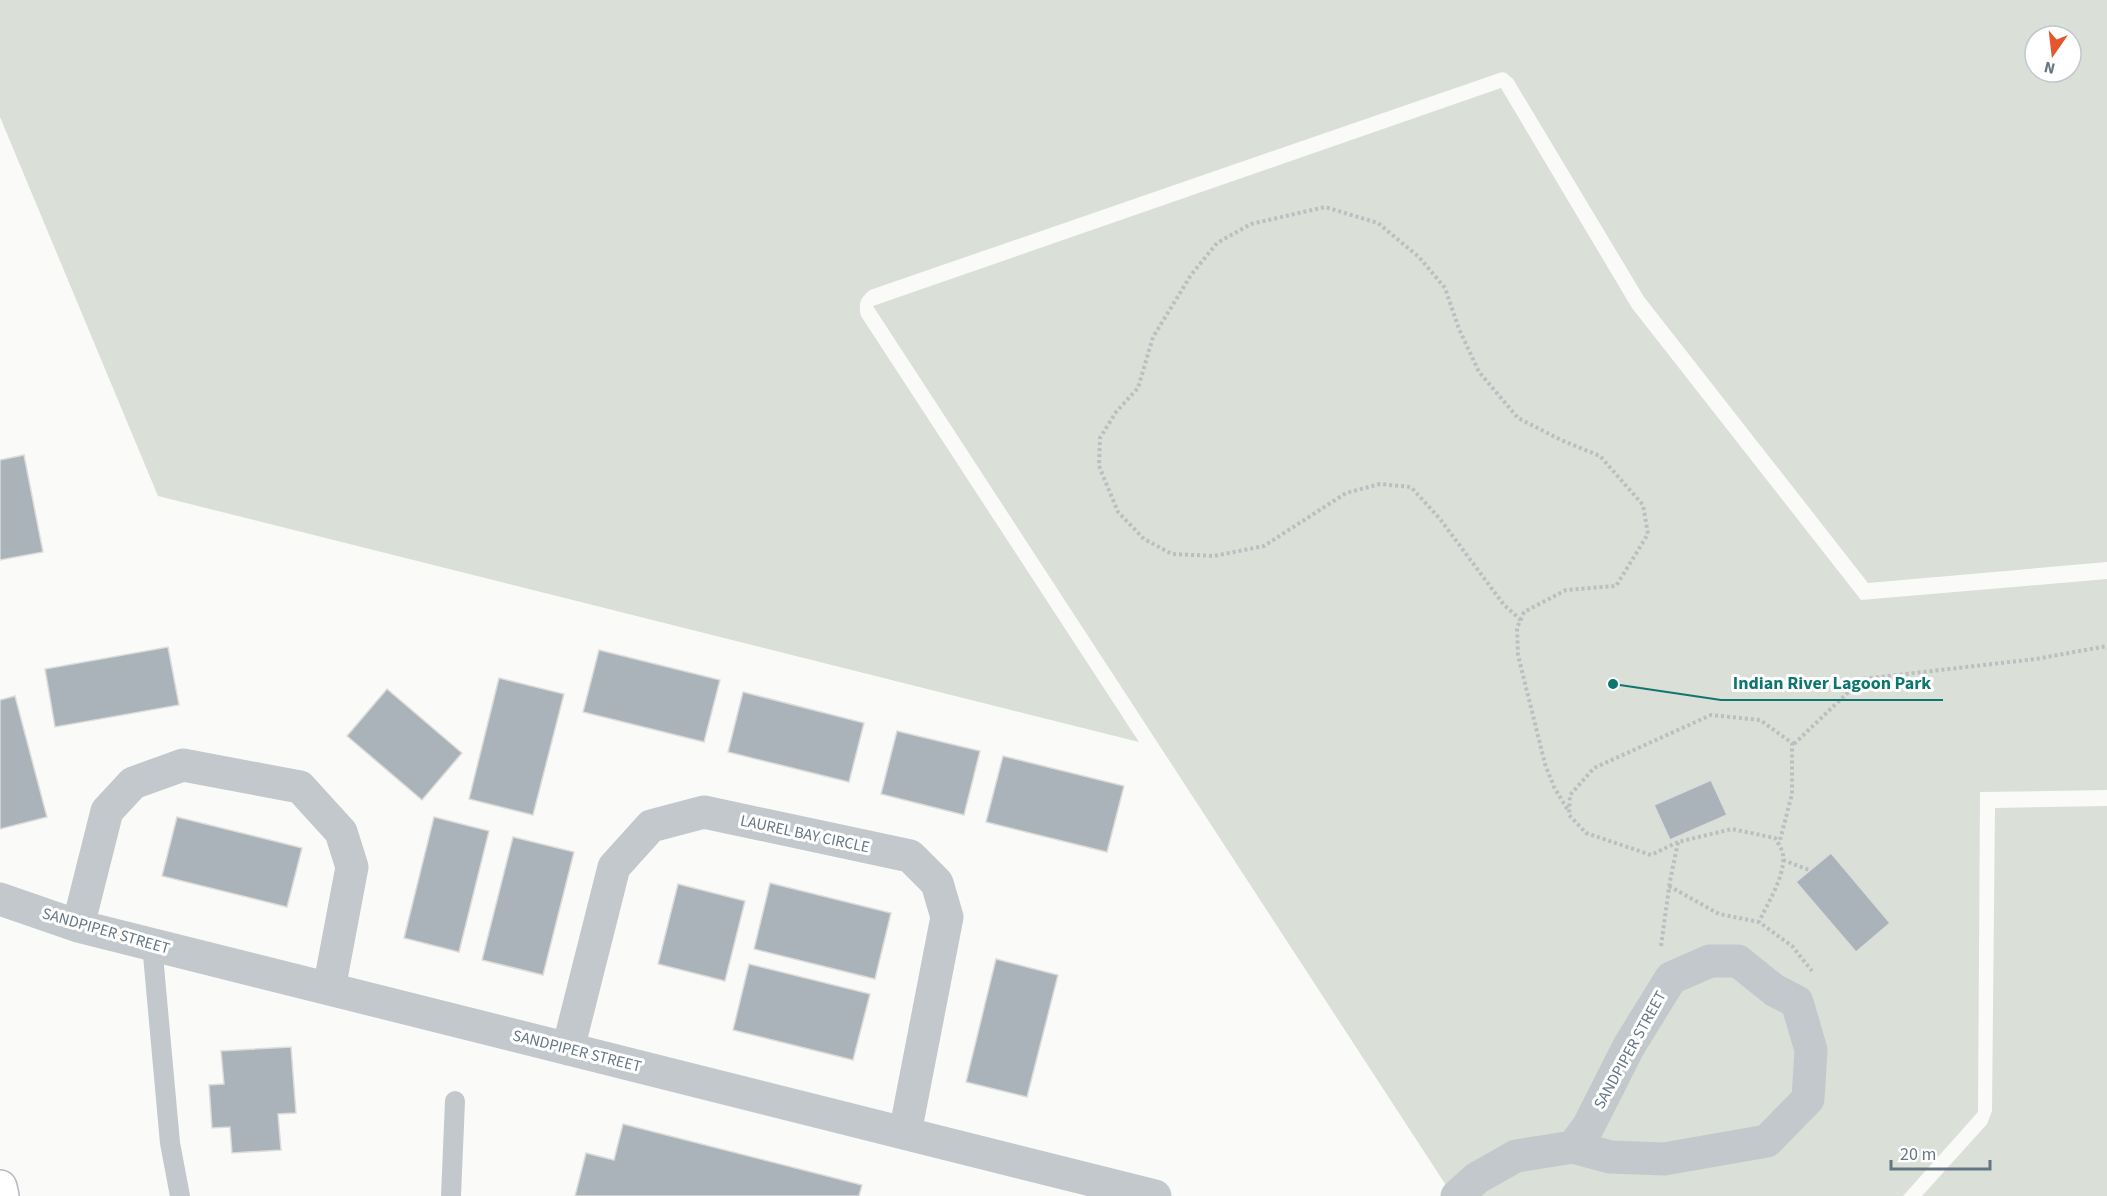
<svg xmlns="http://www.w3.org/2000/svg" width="2107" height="1196" viewBox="0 0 2107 1196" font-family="'Source Sans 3',sans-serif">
	<rect width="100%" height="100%" fill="#fafaf8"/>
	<path fill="#dadfd7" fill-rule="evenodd" d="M0,0h2107v562l-239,21 -224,-286 -131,-218 -7,-6 -4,-1 -632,218c-10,8 -12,14 -9,26l278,426 -981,-246 -158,-379zM2035,36h36v36h-36z
		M1501,88l131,220 229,292 246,-21v211l-127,2 -2,320 -75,84h-450l-580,-890z
		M2107,806v390h-185l65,-72 5,-13 3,-303z"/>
	<path fill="#aab3b9" stroke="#dcdcda" stroke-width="1.5" d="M24,455l19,97 -43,8v-100z
		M168,647l11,58 -124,22 -10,-58z
		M599,650l121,30 -16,62 -121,-30z
		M499,678l65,16 -31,121 -64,-16z
		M387,689l75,64 -40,47 -75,-64z
		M743,692l121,31 -15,59 -121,-30z
		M15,696l32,121 -47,12v-129z
		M897,731l83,20 -16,64 -83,-21z
		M1003,756l121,30 -17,66 -121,-30z
		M1711,780l16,35 -57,25 -16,-35z
		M177,817l125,31 -15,59 -125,-31z
		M434,817l55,14 -30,121 -55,-14z
		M513,837l61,15 -31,123 -61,-15z
		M1831,853l59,70 -34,29 -60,-70z
		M770,883l121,30 -16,66 -121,-30z
		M678,884l67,17 -20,80 -67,-17z
		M996,959l62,16 -31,122 -61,-15z
		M749,964l121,30 -17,66 -120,-30z
		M291,1047l5,66 -18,1 3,36 -49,3 -2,-26 -18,1 -3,-43 15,-1 -3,-33z
		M623,1124l239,61 -3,11h-284l11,-43 28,7z"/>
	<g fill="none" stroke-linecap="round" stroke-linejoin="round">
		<defs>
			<path id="secondary" d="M0,1187l2,9"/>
		</defs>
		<use href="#secondary" stroke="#b3babf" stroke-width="36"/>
		<path stroke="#bbbfc2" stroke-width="4" stroke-dasharray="3 3" stroke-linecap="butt" d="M1521,620l-17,-15 -64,-86 -29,-32 -31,-3 -34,9 -82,53 -50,10 -42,-2 -28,-15 -26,-27 -19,-46 1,-28 16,-26 22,-24 15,-51 38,-62 26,-32 34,-19 74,-17 53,16 41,34 26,31 14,41 20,43 39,46 43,22 39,16 43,49 5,29 -32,52 -50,4 -42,22 -7,16 1,27 27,109 9,23 15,25
			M1794,744l68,-65 174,-20 71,-13
			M1678,842l-27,13 -65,-22 -17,-18 1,-20 24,-27 117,-53 49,5 32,23v51l-13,50
			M1783,860l26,10
			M1669,886l50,28 40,8
			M1661,946l9,-65 8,-39 54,-13 43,9c3,5 7,11 8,17 2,22 -15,47 -24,67l33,24 20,25"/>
		<path stroke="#c3c8cc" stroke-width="20" d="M152,944l18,199 10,53
			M451,1196l4,-95"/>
		<path stroke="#c3c8cc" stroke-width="33" d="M0,899l78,27 1077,270
			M78,926l29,-115 26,-28 50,-18 117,22 41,45 11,35 -23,122
			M568,1049l46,-182 37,-41 53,-14 206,44 27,27 10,34 -42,216
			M1457,1196l20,-18 39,-22 57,-9 37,10 54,2 103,-18 41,-42 3,-49 -14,-48 -23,-12 -36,-29h-28l-39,17 -42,68 -41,81 -15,20"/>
		<use href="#secondary" stroke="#fff" stroke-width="33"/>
	</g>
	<g text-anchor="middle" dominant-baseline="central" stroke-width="6" stroke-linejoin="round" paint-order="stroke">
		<g font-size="16" fill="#657683" stroke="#fff">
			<text transform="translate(805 834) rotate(12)">LAUREL BAY CIRCLE</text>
			<text transform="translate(106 931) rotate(16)">SANDPIPER STREET</text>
			<text transform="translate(1630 1050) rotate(-61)">SANDPIPER STREET</text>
			<text transform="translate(577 1051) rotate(14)">SANDPIPER STREET</text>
		</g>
	</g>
	<path fill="none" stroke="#0f766e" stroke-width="2" d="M1613 684L1721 700H1943"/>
	<circle fill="#0f766e" stroke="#fff" stroke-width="2" cx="1613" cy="684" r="6"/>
	<g font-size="18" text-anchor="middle" font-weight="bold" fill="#0f766e" stroke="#fff" stroke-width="6" stroke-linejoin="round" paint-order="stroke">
		<text x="1832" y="689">Indian River Lagoon Park</text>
	</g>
	<g transform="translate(2053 54) rotate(194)"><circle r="28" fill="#ffffff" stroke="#c1c8cd" stroke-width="1.5"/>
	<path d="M0-4.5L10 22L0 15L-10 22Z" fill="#e4572e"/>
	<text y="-9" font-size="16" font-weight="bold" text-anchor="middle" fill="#657683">N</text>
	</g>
	<path d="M1891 1160v9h99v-9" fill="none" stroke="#657683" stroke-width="3"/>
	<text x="1900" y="1160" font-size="18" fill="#657683" stroke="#ffffff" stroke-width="4.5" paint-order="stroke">20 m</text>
</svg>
